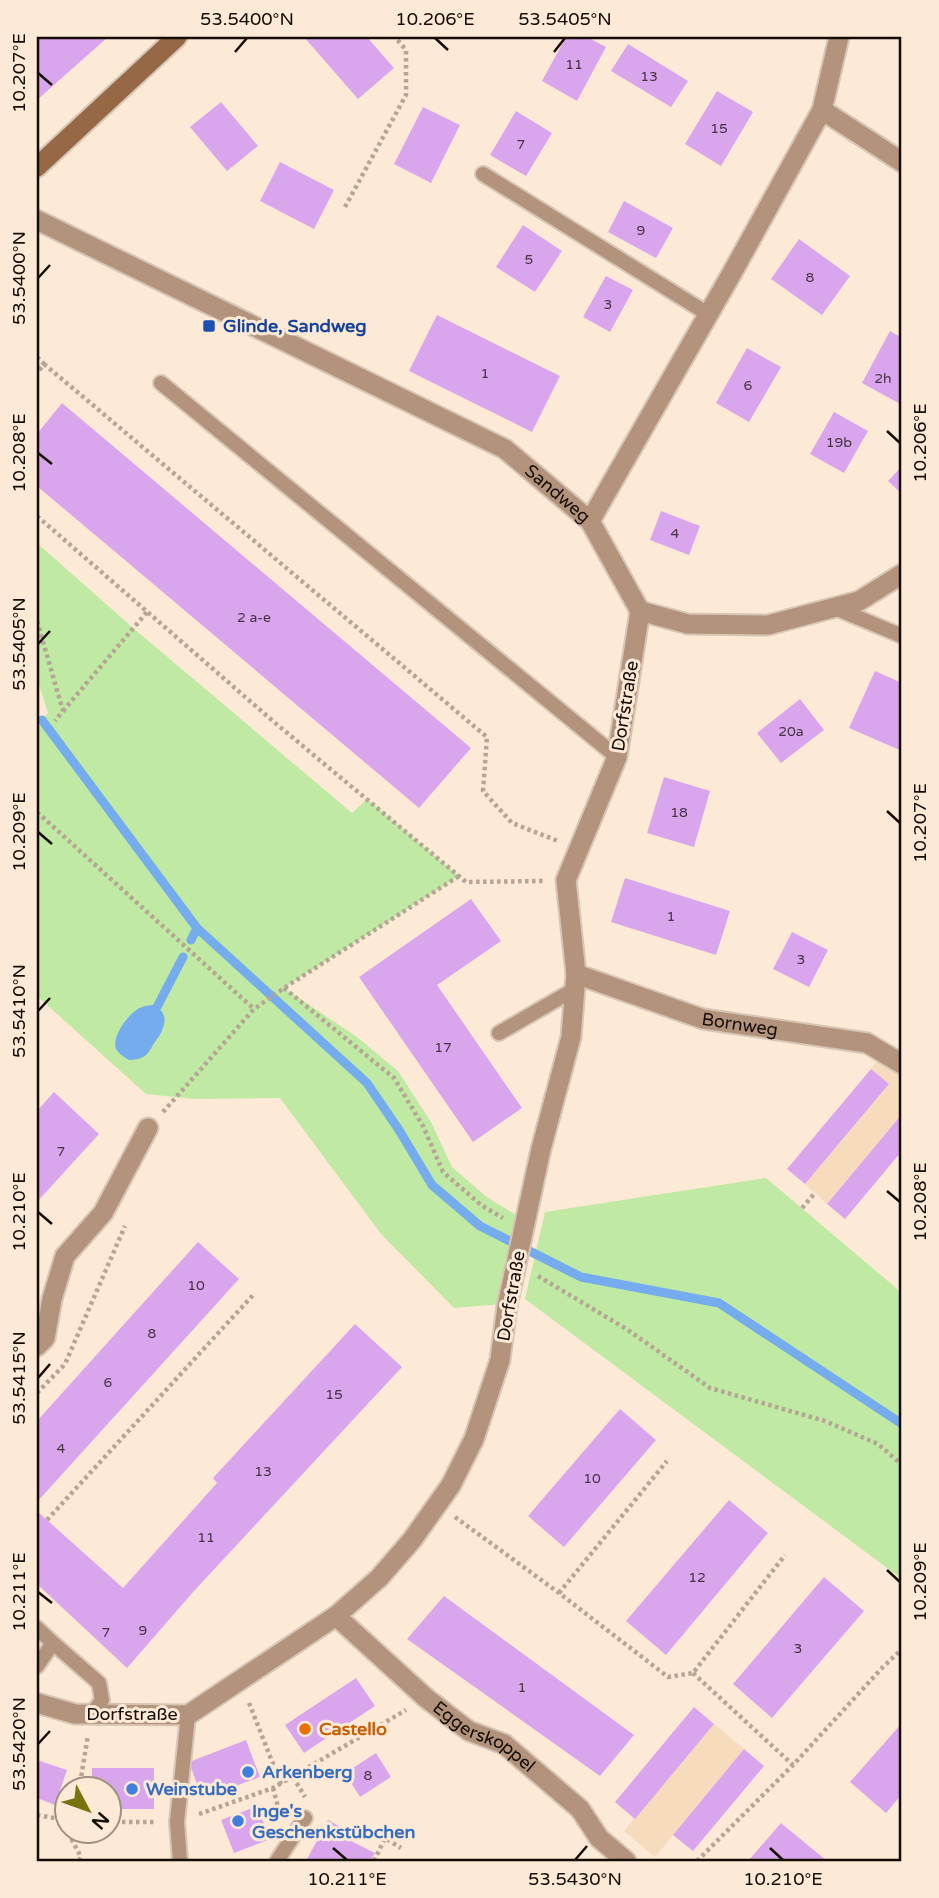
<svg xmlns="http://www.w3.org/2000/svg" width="939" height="1898" viewBox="0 0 939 1898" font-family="'Varela Round',sans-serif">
	<rect width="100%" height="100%" fill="#fce9d6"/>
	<path fill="#f7dbbd" d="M879,1059l23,18v37l-75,90 -22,-20 84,-99 -18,-16z
		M714,1724l30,25 -89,108 -31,-26z"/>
	<path fill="#c0eaa3" d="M37,543l95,84 220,186 15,-14 92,77 -175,112 73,49 41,34 33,51 21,45 36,31 33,20 -18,86 -49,4 -73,-74 -101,-136 -85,1 -49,-5 -109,-98v-270l11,-13 -11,-35z
		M766,1178l136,115v286l-377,-280 20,-87z"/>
	<path fill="#74acee" d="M153,1005c18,8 12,24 2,37 -3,4 -6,11 -10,14 -5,3 -11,4 -16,4 -5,-3 -10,-6 -13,-11 -5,-13 14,-38 26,-42 2,-1 9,-2 11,-2z"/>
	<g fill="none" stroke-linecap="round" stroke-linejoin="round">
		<path stroke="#74acee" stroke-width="9" d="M42,720l155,208 170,155 32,47 33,55 48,41 101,51 138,26 183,121
			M191,940l6,-12
			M157,1007l26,-50"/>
	</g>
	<path fill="#d9a6ee" d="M37,37h71l-71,63z
		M304,37h63l27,31 -36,31z
		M566,37h21l19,10 -29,54 -35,-20z
		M628,44l60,37 -17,26 -60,-36z
		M717,91l36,21 -32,54 -36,-22z
		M221,102l37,44 -31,25 -37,-44z
		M423,107l37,18 -29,58 -37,-19z
		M516,111l36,22 -26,43 -36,-21z
		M280,162l54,28 -20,39 -54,-28z
		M624,201l49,27 -17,30 -48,-26z
		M523,225l39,26 -27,41 -39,-25z
		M799,239l51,37 -28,39 -51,-36z
		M606,276l27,14 -23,42 -27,-15z
		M437,315l123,61 -28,56 -123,-61z
		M890,331l12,7v67l-40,-22z
		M747,348l34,19 -32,55 -33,-19z
		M62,403l409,345 -52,60 -382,-322v-52z
		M834,412l34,19 -24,42 -34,-19z
		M902,466v28l-14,-13z
		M661,511l39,15 -11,29 -39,-15z
		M875,671l27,12v68l-53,-23z
		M800,699l24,31 -43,33 -24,-30z
		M664,777l46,14 -16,56 -47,-14z
		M625,878l105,33 -14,44 -105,-33z
		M471,899l30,42 -64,44 85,123 -49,34 -114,-165z
		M792,932l36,18 -19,37 -36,-18z
		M871,1069l18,15 -84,100 -18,-15z
		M54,1092l45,42 -62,68v-91z
		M902,1114v37l-57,68 -18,-15z
		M198,1242l41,37 -202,223v-81z
		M355,1324l47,43 -208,224 -67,77 -90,-84v-73l86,77 94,-105 -4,-5z
		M620,1409l36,31 -92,107 -36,-31z
		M729,1500l39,33 -102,122 -40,-34z
		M824,1577l40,34 -92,107 -39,-34z
		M444,1596l190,139 -34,41 -193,-137z
		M356,1678l19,28 -71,47 -19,-28z
		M694,1707l20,17 -79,95 -20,-17z
		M902,1723v71l-16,19 -36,-31z
		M246,1740l14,37 -58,21 -13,-36z
		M744,1749l20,17 -71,85 -20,-16z
		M376,1753l15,24 -31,20 -15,-24z
		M37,1760l30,10 -12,35 -18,-7z
		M92,1768h62v41h-46v-20h-16z
		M257,1806l13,33 -36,14 -13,-33z
		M328,1820l18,10 -3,7 32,16 -5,8h-64z
		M781,1823l46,38h-79z"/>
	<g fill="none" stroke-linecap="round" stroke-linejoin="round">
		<defs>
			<path id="service" d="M483,174l225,140
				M161,383l456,374
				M835,608l67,28
				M499,1033l76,-44
				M37,1628l16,15
				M37,1666l16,-23 46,40 3,17 -10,14
				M180,1861l-3,-39 11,-107
				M277,1861l28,-43"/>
			<g id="minor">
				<path d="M822,110l80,52"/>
				<path id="s1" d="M37,220l468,229 85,72 50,90 -23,146 -51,123 10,94 -5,63 -30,112 -34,157 -7,54 -26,79 -23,46 -39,55 -33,38 -43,38 -148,99 -113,-1 -38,-11"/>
				<path d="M590,521l142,-248 90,-163 17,-73"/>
				<path d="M640,611l48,13 80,1 91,-24 43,-27"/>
				<path id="s2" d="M576,974l127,45 164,24 35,21"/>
				<path d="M37,1346l8,-8 7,-39 13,-43 38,-43 45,-85"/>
				<path id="s3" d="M336,1616l90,82 43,33 35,13 76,65 19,29 27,23"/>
			</g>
			<path id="secondary" d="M37,167l140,-130"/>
		</defs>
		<use href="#service" stroke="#d7c6b5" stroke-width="18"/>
		<use href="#minor" stroke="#d7c6b5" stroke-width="23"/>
		<use href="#secondary" stroke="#d7c6b5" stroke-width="23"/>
		<path stroke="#b4a595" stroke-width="4.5" stroke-dasharray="3.5 3.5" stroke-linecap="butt" d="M345,207l61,-112v-45l-11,-13
			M37,357l7,7 -7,9
			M44,364l443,373 -4,54 29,32 46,18
			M37,516l237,206 192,160 78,-1
			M37,621l26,90 -8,10
			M63,711l84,-99
			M37,812l217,197
			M284,988l110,90 29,48 20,46 38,33 22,13
			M163,1112l91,-103 30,-21 175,-112
			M802,1208l13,-15
			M538,1276l90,54 82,58 115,33 53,23 24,21
			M37,1393l28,-29 60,-138
			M455,1517l104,76 109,84 25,-4 92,-118
			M47,1520l207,-226
			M559,1593l108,-132
			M693,1673l100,92
			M249,1703l32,81
			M293,1777l12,20
			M273,1788l8,30
			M79,1790l9,-55
			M199,1814l74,-26 133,-78
			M37,1815l29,5
			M108,1822h49
			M73,1832l-1,8 9,17 -2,4
			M374,1861l11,-23 16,10
			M697,1861l96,-96 90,-98 19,-18"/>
		<use href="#service" stroke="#b3937c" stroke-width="14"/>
		<use href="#minor" stroke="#b3937c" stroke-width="19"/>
		<use href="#secondary" stroke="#966845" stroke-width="19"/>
	</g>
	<path fill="none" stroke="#140c05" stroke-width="2.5" d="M435,38l13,12M235,52l12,-14M554,52l11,-14M38,73l14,12M38,278l12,-13M887,431l13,12M38,453l14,11M38,644l12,-13M887,811l13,12M38,832l14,12M38,1011l12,-13M887,1191l13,11M38,1212l14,12M38,1378l12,-14M887,1570l13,12M38,1592l14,11M38,1744l12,-13M333,1848l14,12M770,1848l13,12M575,1860l12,-14"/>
	<rect fill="#1a4fb4" stroke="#fce9d6" stroke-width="2.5" x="202" y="319" width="14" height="14" rx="3.5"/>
	<circle fill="#e8710a" stroke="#fce9d6" stroke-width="2.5" cx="305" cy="1729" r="7"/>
	<g fill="#3f7fe0" stroke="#fce9d6" stroke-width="2.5">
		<circle cx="248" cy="1772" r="7"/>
		<circle cx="132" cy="1789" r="7"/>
		<circle cx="238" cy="1821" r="7"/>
	</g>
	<g text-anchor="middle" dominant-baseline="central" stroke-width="6" stroke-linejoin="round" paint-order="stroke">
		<g font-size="14" fill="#45323f">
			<text x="574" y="64">11</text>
			<text x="649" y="76">13</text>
			<text x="719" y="128">15</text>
			<text x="521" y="144">7</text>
			<text x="641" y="230">9</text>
			<text x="529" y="259">5</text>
			<text x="810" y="277">8</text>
			<text x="608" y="304">3</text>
			<text x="485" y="373">1</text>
			<text x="883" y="378">2h</text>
			<text x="748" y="385">6</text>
			<text x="839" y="442">19b</text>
			<text x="675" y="533">4</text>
			<text x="254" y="617">2 a-e</text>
			<text x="791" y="731">20a</text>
			<text x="679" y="812">18</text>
			<text x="671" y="916">1</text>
			<text x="801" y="959">3</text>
			<text x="443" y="1047">17</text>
			<text x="61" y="1151">7</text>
			<text x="196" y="1285">10</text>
			<text x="152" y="1333">8</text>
			<text x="108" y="1382">6</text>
			<text x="334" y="1394">15</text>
			<text x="61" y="1448">4</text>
			<text x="263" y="1471">13</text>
			<text x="592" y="1478">10</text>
			<text x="206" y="1537">11</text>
			<text x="697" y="1577">12</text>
			<text x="143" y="1630">9</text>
			<text x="106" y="1632">7</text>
			<text x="798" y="1648">3</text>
			<text x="522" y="1687">1</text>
			<text x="368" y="1775">8</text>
		</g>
		<g font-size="18" font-weight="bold" fill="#164399" stroke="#fce9d6" text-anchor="start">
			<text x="223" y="326">Glinde, Sandweg</text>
		</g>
		<g font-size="18" fill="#140c05" stroke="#fce9d6">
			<text stroke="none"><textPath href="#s1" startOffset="590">Sandweg</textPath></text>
			<text transform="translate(625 706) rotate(-81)">Dorfstraße</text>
			<text stroke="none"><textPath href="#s2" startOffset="172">Bornweg</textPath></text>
			<text transform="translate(511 1296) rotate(-80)">Dorfstraße</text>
			<text x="132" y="1714">Dorfstraße</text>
			<text stroke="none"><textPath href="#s3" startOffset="192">Eggerskoppel</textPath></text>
		</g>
		<g font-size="18" font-weight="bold" fill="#c56008" stroke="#fce9d6" text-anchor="start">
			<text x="319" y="1729">Castello</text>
		</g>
		<g font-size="18" font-weight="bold" fill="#366cbe" stroke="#fce9d6" text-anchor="start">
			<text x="262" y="1772">Arkenberg</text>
			<text x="146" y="1789">Weinstube</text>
			<text x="252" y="1811">Inge's<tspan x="252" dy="21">Geschenkstübchen</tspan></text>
		</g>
	</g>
	<rect width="939" height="1898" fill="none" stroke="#fce9d6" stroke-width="77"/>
	<g transform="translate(88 1810) rotate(131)"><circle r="33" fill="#fce9d6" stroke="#9f9182" stroke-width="2"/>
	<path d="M0-5L12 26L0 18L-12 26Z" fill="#7a7111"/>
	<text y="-10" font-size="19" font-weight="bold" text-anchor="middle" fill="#140c05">N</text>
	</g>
	<rect x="38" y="38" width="862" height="1822" fill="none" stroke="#140c05" stroke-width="2.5"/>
	<g font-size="18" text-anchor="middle" fill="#140c05">
		<text x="247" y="25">53.5400°N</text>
		<text x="435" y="25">10.206°E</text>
		<text x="565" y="25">53.5405°N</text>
		<text transform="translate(19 73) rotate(-90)" y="6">10.207°E</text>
		<text transform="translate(19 278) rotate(-90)" y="6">53.5400°N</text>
		<text transform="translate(920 443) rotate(-90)" y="6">10.206°E</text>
		<text transform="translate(19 453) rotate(-90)" y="6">10.208°E</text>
		<text transform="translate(19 644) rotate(-90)" y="6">53.5405°N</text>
		<text transform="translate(920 823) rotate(-90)" y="6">10.207°E</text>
		<text transform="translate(19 832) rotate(-90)" y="6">10.209°E</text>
		<text transform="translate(19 1011) rotate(-90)" y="6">53.5410°N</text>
		<text transform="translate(920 1202) rotate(-90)" y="6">10.208°E</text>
		<text transform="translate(19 1212) rotate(-90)" y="6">10.210°E</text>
		<text transform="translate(19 1378) rotate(-90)" y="6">53.5415°N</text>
		<text transform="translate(920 1582) rotate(-90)" y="6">10.209°E</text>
		<text transform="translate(19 1592) rotate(-90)" y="6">10.211°E</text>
		<text transform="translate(19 1744) rotate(-90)" y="6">53.5420°N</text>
		<text x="347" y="1885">10.211°E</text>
		<text x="575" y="1885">53.5430°N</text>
		<text x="783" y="1885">10.210°E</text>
	</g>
</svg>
